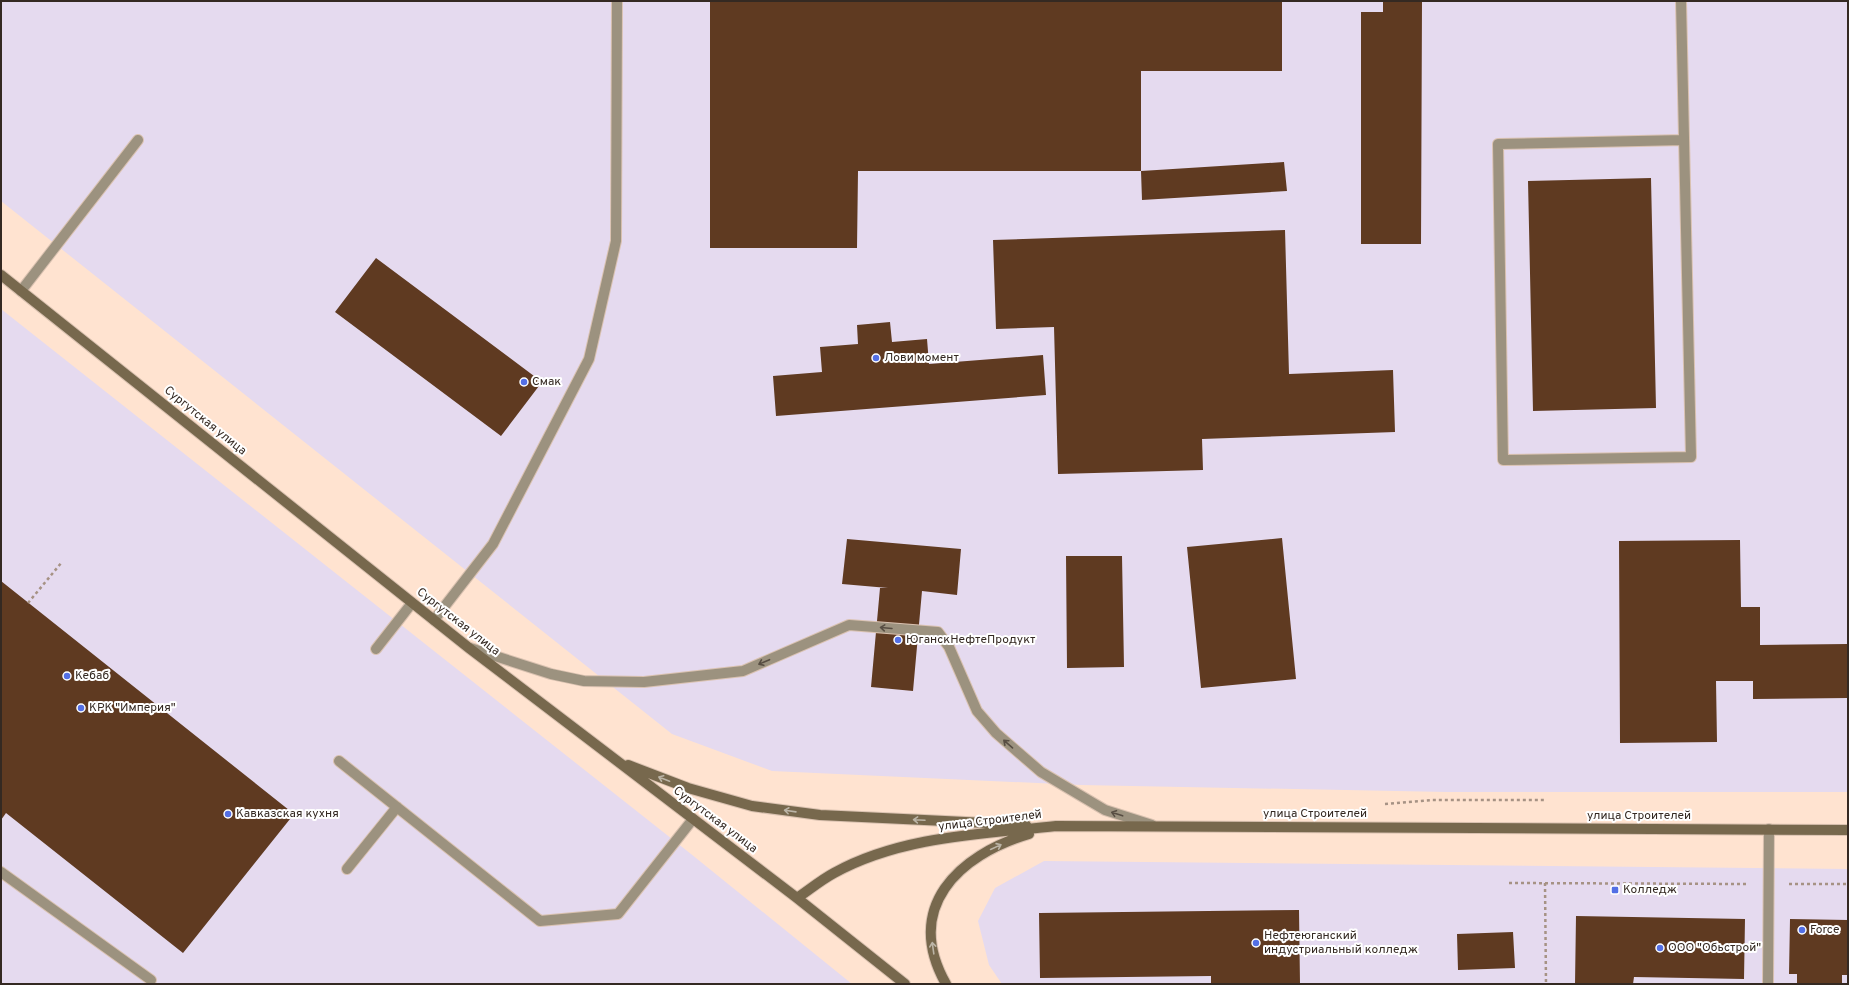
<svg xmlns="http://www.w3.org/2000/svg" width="1849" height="985" viewBox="0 0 1849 985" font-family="Overpass,sans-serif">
	<rect width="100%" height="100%" fill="#ffe3d0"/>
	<path fill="#e5daef" d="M1,1h1847v791h-401l-366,-7 -309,-14 -100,-37 -671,-533z
		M1,309l690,545 161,130h-851z
		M1044,861l804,8v115h-846l-13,-19 -11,-44 17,-33z"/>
	<path fill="#5f3a21" d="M710,1h572v70h-141v100h-283l-1,77h-147z
		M1383,1h39l-1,243h-60v-232h22z
		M1284,162l3,29 -145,9 -1,-29z
		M1651,178l5,230 -123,3 -5,-230z
		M1285,230l4,144 104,-4 2,62 -193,7 1,31 -145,4 -4,-147 -58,2 -3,-89z
		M376,258l166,124 -41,54 -166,-124z
		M890,322l2,20 35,-3 2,25 114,-9 3,40 -270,21 -3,-40 49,-4 -2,-25 38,-3 -1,-19z
		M1282,538l14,141 -95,9 -14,-141z
		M847,539l114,10 -4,46 -35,-4 -9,100 -42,-4 9,-99h8l-46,-4z
		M1740,540l1,67h19v38l88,-1v54l-95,1v-18h-37l1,61 -97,1 -1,-202z
		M1066,556h56l2,111 -57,1z
		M1,581l293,233 -111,139 -177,-140 -5,7z
		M1299,910l1,74h-89v-8l-171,2 -1,-65z
		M1576,916l169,3 -1,60 -110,-2 -1,7h-58z
		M1790,919l58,1v55h-6v9h-45v-10h-8z
		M1513,932l2,36 -57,2 -1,-36z"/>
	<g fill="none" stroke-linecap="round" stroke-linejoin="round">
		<defs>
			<path id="lane" d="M1681,1l10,456 -188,3 -5,-316 186,-4
				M21,291l117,-151
				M434,620l59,-76 96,-185 27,-118 1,-240
				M470,648l81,26 33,7 60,1 99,-11 106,-46 89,7 11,15 28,64 19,22 45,39 42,25 22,13 47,15
				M376,649l36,-46
				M339,761l201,160 78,-7 75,-95
				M347,869l50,-62
				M1,872l150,108
				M1768,984l1,-155"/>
			<path id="secondary" d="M1,275l468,373 328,250 108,86
				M628,765l60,23 64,18 68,9 206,10
				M797,898c12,-8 24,-18 37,-25 67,-37 148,-39 222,-47l792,4
				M946,984c-43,-76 12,-129 83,-150"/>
		</defs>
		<use href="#lane" stroke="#dac2b1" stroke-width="12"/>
		<use href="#secondary" stroke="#dac2b1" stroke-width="12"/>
		<path stroke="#a69284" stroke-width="2.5" stroke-dasharray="3 3" stroke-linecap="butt" d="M28,603l34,-41
			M1385,804l47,-4h113
			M1509,883l239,1
			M1545,883l1,101
			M1789,884h59"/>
		<use href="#lane" stroke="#9c927f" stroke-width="10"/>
		<use href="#secondary" stroke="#77684d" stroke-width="10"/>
	</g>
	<defs><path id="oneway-shaft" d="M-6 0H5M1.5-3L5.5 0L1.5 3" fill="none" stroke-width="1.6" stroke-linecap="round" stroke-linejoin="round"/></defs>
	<g stroke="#584e43">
		<use href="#oneway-shaft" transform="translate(886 628) rotate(-175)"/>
		<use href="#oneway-shaft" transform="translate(764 662) rotate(157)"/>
		<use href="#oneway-shaft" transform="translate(1008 744) rotate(-139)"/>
		<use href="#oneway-shaft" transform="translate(1117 814) rotate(-162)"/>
	</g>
	<g stroke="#bbb4a6">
		<use href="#oneway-shaft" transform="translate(664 779) rotate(-159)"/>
		<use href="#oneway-shaft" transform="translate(790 811) rotate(-172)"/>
		<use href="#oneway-shaft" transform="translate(919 820) rotate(-177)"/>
		<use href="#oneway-shaft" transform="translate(996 847) rotate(-25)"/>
		<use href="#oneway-shaft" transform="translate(933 948) rotate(-98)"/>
	</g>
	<g fill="#536fe5" stroke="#fff" stroke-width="1.5">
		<circle cx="876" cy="358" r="4"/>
		<circle cx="524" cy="382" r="4"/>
		<circle cx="898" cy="640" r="4"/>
		<circle cx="67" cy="676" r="4"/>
		<circle cx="81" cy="708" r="4"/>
		<circle cx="228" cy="814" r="4"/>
		<rect x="1611" y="886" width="8" height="8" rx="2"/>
		<circle cx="1802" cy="930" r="4"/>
		<circle cx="1256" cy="943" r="4"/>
		<circle cx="1660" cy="948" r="4"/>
	</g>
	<g text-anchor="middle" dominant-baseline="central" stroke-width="4" stroke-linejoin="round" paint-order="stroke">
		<g font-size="12" fill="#342922" stroke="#fff" text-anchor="start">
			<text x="884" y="358">Лови момент</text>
			<text x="532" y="382">Смак</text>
			<text x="906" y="640">ЮганскНефтеПродукт</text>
			<text x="75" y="676">Кебаб</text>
			<text x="89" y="708">КРК "Империя"</text>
			<text x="236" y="814">Кавказская кухня</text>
			<text x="1623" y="890">Колледж</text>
			<text x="1810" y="930">Force</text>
			<text x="1264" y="936">Нефтеюганский<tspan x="1264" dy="14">индустриальный колледж</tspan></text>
			<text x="1668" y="948">ООО "Обьстрой"</text>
		</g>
		<g font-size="12" fill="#342922" stroke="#fff">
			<text transform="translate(205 421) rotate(39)">Сургутская улица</text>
			<text transform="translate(458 622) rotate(38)">Сургутская улица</text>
			<text x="1315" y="814">улица Строителей</text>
			<text x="1639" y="816">улица Строителей</text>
			<text transform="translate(715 820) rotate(37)">Сургутская улица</text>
			<text transform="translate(990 821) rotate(-7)">улица Строителей</text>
		</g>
	</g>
	<rect width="1849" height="985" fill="none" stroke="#342922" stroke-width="4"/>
</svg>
